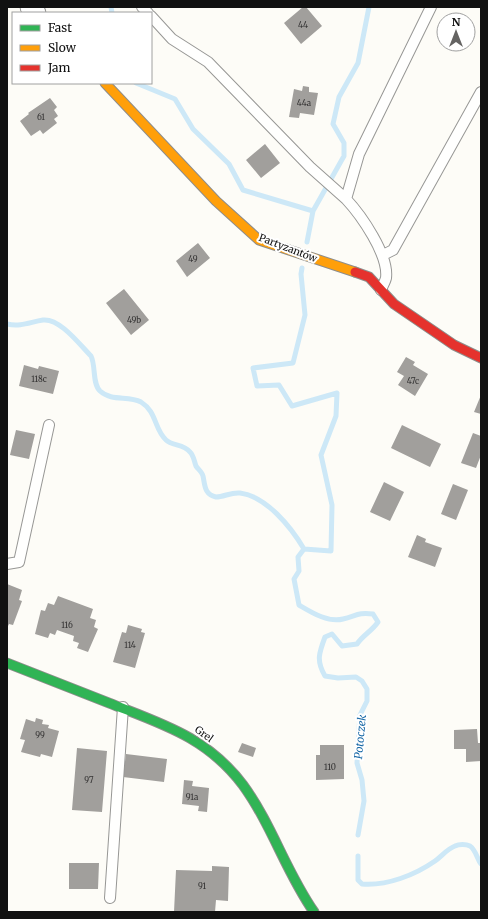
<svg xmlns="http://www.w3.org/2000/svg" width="488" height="919" viewBox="0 0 488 919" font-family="Merriweather,serif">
	<rect width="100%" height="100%" fill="#fdfcf7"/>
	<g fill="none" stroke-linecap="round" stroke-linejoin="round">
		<path stroke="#cde8f7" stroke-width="5" d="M111,7l1,6
			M136,83l39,16 18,30 36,35 14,26 70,21
			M307,242l6,-31 31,-55v-13l-11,-19 6,-27 19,-34 11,-56
			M302,268l-1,6 4,41 -12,48 -40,5 4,18 22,-1 13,21 45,-13 -1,23 -15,39 11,50 -1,46 -27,-2
			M7,324c14,3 23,-2 36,-4 17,-2 37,25 48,36 5,10 1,27 9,35 12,11 28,4 41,11 16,10 13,27 25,38 6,6 18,4 24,12 4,4 4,9 6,14 2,3 6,6 7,10 2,9 1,18 13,21 8,0 15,-5 24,-4 26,3 51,34 64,56
			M304,549l-6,8 1,14 -5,8 5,26c12,7 29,18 44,14 13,-3 15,-7 30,-5l5,8c-6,9 -15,13 -21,22l-15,2 -10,-12 -7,3c-6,16 -9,24 0,39l13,2 18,-1 6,4 5,8v12l-7,14 -1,15 -2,33 5,17 2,21 -6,34
			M358,856v24l4,4c25,2 53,-9 73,-23 7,-5 12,-12 20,-15 4,-2 11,-2 15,0 6,4 7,13 11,18"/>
	</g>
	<path fill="#a19f9c" d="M303,7h3l16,19 -21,18 -17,-21z
		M303,86l6,1v5l9,1 -4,22 -14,-2 -1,5 -10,-1 5,-28 8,2z
		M50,98l7,9 -3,3 4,6 -4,3 3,4 -14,11 -3,-4 -9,6 -11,-15 9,-7 -1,-1z
		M265,144l15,19 -19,15 -15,-18z
		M198,243l12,15 -23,19 -11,-16z
		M124,289l25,31 -18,15 -25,-32z
		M406,357l9,5 -2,3 15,9 -13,22 -17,-11 6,-9 -7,-4z
		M24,365l14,4 1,-3 20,5 -6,23 -34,-8z
		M481,395v19l-7,-2z
		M402,425l39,19 -11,23 -39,-19z
		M16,430l19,4 -6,25 -19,-4z
		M473,433l8,3v19l-5,13 -15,-5z
		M384,482l20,10 -14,29 -20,-9z
		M453,484l15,6 -12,30 -15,-6z
		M417,535l9,4 -1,3 17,6 -7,19 -27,-10z
		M7,584l15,6 -3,10 3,1 -9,24 -4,-1 -2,4z
		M58,596l35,13 -3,9 6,2 -2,7 4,2 -10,23 -11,-4 2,-5 -6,-2 1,-5 -17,-6 -2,5 -5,-2 -2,5 -13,-4 6,-24 4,1 3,-8 6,2z
		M128,625l14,4 -1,3 4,1 -10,35 -22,-6 9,-30 4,1z
		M36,718l7,2 -1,4 7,1 -1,3 11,3 -7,26 -11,-3 -1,3 -19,-5 4,-12 -5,-1 6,-20 9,3z
		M477,729l1,14h3v18l-15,1v-13h-12v-19z
		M242,743l14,5 -3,9 -15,-5z
		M320,745h24v34l-28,1v-25h4z
		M77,748l30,3 -5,61 -30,-2z
		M126,754l41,5 -3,23 -41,-5z
		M184,780l9,1 -1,5 17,2 -2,24 -9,-1 1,-5 -17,-2z
		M69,863h30l-1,26h-29z
		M212,866l17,1 -1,34 -12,-1 -1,12h-41l2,-42 36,1z"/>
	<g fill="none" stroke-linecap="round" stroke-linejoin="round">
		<defs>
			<path id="lane" d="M142,7l6,6
				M151,16l21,23 36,23 102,105 36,32
				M383,255l10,-5 88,-158
				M381,290c1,-3 4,-8 5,-12 3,-23 -25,-63 -40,-79l13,-45 72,-147
				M7,564l12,-2 30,-137
				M110,898l13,-191"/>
			<path id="street" d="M30,7l6,6"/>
			<path id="fast" d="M7,663c34,13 68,27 102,40 53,21 98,34 134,82 29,40 43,87 71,127"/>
			<path id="slow" d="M105,83l111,118 43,39 96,32"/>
			<path id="jam" d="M355,272l14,5 25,27 60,41 27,13"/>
		</defs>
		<use href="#lane" stroke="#979795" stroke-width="12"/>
		<use href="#street" stroke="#979795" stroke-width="21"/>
		<use href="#fast" stroke="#8e8d8b" stroke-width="11"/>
		<use href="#slow" stroke="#8e8d8b" stroke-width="11"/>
		<use href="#jam" stroke="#8e8d8b" stroke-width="11"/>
		<use href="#lane" stroke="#fffffe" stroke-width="10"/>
		<use href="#street" stroke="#fffffe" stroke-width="19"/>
		<use href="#fast" stroke="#30b455" stroke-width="9"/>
		<use href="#slow" stroke="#ff9f0a" stroke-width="9"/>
		<use href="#jam" stroke="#e5322d" stroke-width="9"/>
	</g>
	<g text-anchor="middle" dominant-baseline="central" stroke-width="4" stroke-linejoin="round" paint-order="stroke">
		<g font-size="8" fill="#353434">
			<text x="303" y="25">44</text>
			<text x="304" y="103">44a</text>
			<text x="41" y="117">61</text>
			<text x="193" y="259">49</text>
			<text x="134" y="320">49b</text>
			<text x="39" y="379">118c</text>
			<text x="413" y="381">47c</text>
			<text x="67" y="625">116</text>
			<text x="130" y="645">114</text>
			<text x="40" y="735">99</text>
			<text x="330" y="767">110</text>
			<text x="89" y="780">97</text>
			<text x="192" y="797">91a</text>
			<text x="202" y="886">91</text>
		</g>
		<g font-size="10" fill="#111" stroke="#fff">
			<text transform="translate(288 248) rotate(21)">Partyzantów</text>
			<text transform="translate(204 734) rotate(36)">Grel</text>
		</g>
		<g font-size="11" font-style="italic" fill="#1768a6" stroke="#fff">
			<text transform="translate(360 737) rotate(-85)">Potoczek</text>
		</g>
	</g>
	<rect width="488" height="919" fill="none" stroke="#111111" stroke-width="16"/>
	<rect x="12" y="12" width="140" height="72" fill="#ffffff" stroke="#a0a0a0"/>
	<rect x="20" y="25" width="20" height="6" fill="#30b455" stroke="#a0a0a0"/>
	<text x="48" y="32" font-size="12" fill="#111111">Fast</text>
	<rect x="20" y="45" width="20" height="6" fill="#ff9f0a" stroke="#a0a0a0"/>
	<text x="48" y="52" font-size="12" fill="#111111">Slow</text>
	<rect x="20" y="65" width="20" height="6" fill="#e5322d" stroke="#a0a0a0"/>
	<text x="48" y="72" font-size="12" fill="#111111">Jam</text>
	<g transform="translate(456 32)"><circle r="19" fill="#ffffff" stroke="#a0a0a0"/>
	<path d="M0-3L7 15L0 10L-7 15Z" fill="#646362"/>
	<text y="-6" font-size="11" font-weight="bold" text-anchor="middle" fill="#111111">N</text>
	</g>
</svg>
